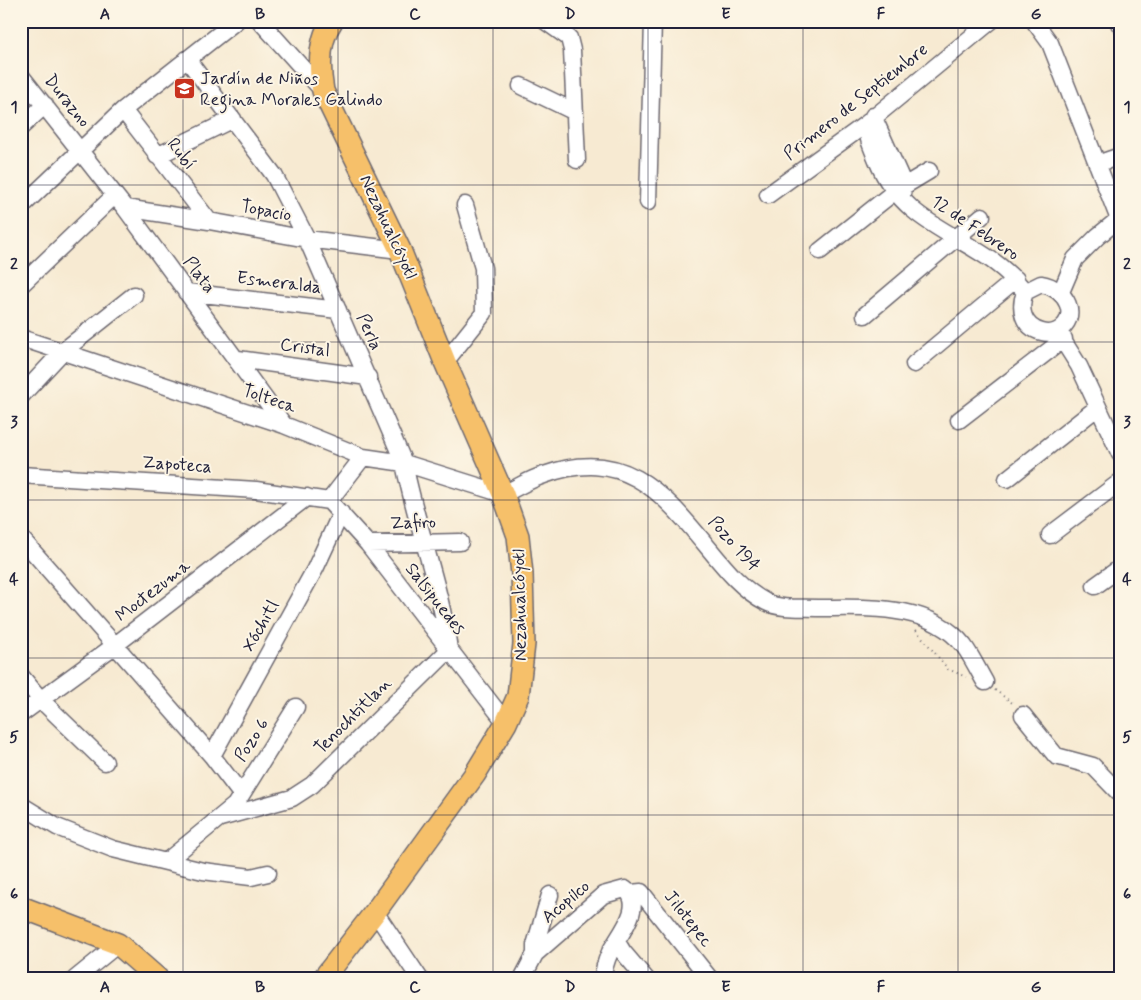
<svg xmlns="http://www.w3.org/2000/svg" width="1141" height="1000" viewBox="0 0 1141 1000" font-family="Mynerve,sans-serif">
	<rect width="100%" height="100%" fill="#fcf5e5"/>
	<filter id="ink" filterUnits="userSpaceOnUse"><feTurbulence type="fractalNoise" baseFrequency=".02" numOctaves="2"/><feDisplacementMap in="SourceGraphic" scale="10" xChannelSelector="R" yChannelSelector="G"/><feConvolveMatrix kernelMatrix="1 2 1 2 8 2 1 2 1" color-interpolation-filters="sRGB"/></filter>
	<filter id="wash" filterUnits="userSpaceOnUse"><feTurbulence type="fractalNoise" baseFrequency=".0096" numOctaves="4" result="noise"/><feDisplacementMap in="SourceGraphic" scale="20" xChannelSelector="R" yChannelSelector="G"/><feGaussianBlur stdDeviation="1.12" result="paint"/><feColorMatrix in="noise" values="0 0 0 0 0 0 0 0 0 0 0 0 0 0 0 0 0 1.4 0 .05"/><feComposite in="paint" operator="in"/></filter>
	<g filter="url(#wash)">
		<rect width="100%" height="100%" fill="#f7ead2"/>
	</g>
	<g filter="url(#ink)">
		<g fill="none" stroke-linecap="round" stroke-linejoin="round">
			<defs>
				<path id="minor" d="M260,21l63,70
					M545,21l24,17 3,12 5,110
					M1034,21l16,22 70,179
					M1118,21l2,4
					M187,59l87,116 33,64 97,224c12,63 37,123 45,187
					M21,76l104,132 159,217
					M521,86l54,26
					M123,110l86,111
					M873,116l31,69 -2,9
					M866,124c1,13 6,24 11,36 31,76 105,74 148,132
					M21,127l24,-22
					M157,156l76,-37
					M1097,164l23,-8
					M768,195l98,-71 125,-103
					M648,202l5,-181
					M21,207l102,-97 113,-89
					M125,208l84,13 98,18 93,11
					M820,251l74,-59 35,-21
					M1041,284c26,4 40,34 16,47 -4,2 -11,2 -15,1 -20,-5 -23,-24 -17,-40z
					M21,285l93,-89
					M186,292l152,18
					M1061,292l14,-33 23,-23 21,-17
					M865,315l117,-99
					M1057,331l22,35 41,88
					M21,338l263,87 79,32 41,6 99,31c14,-6 27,-15 41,-19 78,-28 116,14 162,70 18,22 35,44 60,57 15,8 37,5 53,6 48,0 111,-5 145,38 8,11 14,24 21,36
					M238,359l130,18
					M445,362l39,-49 -1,-45 -18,-63
					M914,364l102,-85
					M21,396l41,-44 72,-57
					M959,420l105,-81
					M21,475l235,15 73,11
					M1007,479l91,-72
					M329,501l39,43 138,179
					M329,501l34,-44
					M1050,535l70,-53
					M21,538l191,218 29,38
					M368,544l92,-2
					M1095,586l25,-18
					M21,676l20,24 64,62
					M21,714l93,-68 193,-149
					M1023,715l33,41 37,10 27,28
					M212,756l103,-187 26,-56
					M21,805l36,22 56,22 90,22 48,6 17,-4
					M220,818l72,-20 20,-13 137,-135
					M167,861l68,-56 61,-98
					M631,893l10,-1 69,87
					M375,912l45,67
					M617,942l6,10 23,27
					M535,954v-9l15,-50
					M75,979l43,-35
					M522,979l13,-25 68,-59 22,-6c21,16 -6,46 -15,63 -4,9 -7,17 -7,27"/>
				<path id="major" d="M21,907l97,37 40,35
					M323,979l52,-67 100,-138 31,-51 12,-27 6,-52 -2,-70 -4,-38 -15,-42 -58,-132 -45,-112 -77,-159c-4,-23 -5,-50 9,-70"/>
			</defs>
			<use href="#minor" stroke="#6d6870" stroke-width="19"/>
			<use href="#major" stroke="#6d6870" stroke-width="24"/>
			<path stroke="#6d6870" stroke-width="2" stroke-dasharray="1 4" stroke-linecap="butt" d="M916,630l32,39 18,8
				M995,690l20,15"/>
			<use href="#minor" stroke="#fff" stroke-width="16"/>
			<use href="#major" stroke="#f6c06b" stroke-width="21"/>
		</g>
	</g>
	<path fill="none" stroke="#22223b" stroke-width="1" stroke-opacity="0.55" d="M183,21v958M338,21v958M493,21v958M648,21v958M803,21v958M958,21v958M21,185h1099M21,342h1099M21,500h1099M21,658h1099M21,815h1099"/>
	<defs>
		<symbol id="school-square" viewBox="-11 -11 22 22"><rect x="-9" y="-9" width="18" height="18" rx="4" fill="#c8321e" stroke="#fcf5e5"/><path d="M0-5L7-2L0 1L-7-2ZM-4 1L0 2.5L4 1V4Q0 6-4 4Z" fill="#fff"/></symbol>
	</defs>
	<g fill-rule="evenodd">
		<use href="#school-square" x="172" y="76" width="25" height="25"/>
	</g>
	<g text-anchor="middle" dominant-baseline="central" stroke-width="4" stroke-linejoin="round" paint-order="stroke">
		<g font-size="18" fill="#22223b" stroke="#fcf5e5" text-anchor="start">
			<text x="200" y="79">Jardín de Niños<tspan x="200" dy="21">Regina Morales Galindo</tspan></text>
		</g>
		<g font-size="18" fill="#22223b" stroke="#fcf5e5">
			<text transform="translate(67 101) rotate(51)">Durazno</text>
			<text transform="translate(856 102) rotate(-38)">Primero de Septiembre</text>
			<text transform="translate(181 154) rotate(52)">Rubí</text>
			<text transform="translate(266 211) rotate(11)">Topacio</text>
			<text transform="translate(388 227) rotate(65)">Nezahualcóyotl</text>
			<text transform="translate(975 228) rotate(34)">12 de Febrero</text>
			<text transform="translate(199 275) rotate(53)">Plata</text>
			<text transform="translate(279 283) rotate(7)">Esmeralda</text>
			<text transform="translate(369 332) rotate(66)">Perla</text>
			<text transform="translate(305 348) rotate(8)">Cristal</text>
			<text transform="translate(269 399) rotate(19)">Tolteca</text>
			<text transform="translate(177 465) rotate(4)">Zapoteca</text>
			<text transform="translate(413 523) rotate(-2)">Zafiro</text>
			<text transform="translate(734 544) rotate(48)">Pozo 194</text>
			<text transform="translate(153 591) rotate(-38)">Moctezuma</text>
			<text transform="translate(435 599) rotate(52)">Salsipuedes</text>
			<text transform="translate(520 605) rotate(-91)">Nezahualcóyotl</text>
			<text transform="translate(261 626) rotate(-61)">Xóchitl</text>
			<text transform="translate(353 716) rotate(-45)">Tenochtitlan</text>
			<text transform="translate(252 740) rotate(-57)">Pozo 6</text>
			<text transform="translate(566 902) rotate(-40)">Acopilco</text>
			<text transform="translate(688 919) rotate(52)">Jilotepec</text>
		</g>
	</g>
	<rect width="1141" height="1000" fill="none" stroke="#fcf5e5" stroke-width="55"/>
	<rect x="28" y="28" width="1086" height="944" fill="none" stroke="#22223b" stroke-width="2"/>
	<g font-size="16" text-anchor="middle" font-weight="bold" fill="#22223b">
		<text x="105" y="19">A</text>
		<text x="260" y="19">B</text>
		<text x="415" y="19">C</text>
		<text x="570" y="19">D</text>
		<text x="726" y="19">E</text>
		<text x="881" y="19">F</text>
		<text x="1036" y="19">G</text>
		<text x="14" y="112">1</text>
		<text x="1127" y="112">1</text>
		<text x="14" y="269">2</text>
		<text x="1127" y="269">2</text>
		<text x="14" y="427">3</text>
		<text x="1127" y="427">3</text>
		<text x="14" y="584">4</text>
		<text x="1127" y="584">4</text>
		<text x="14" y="742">5</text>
		<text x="1127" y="742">5</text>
		<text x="14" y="899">6</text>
		<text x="1127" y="899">6</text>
		<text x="105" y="992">A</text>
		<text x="260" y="992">B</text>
		<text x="415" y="992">C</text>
		<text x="570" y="992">D</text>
		<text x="726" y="992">E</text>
		<text x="881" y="992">F</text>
		<text x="1036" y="992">G</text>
	</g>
</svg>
